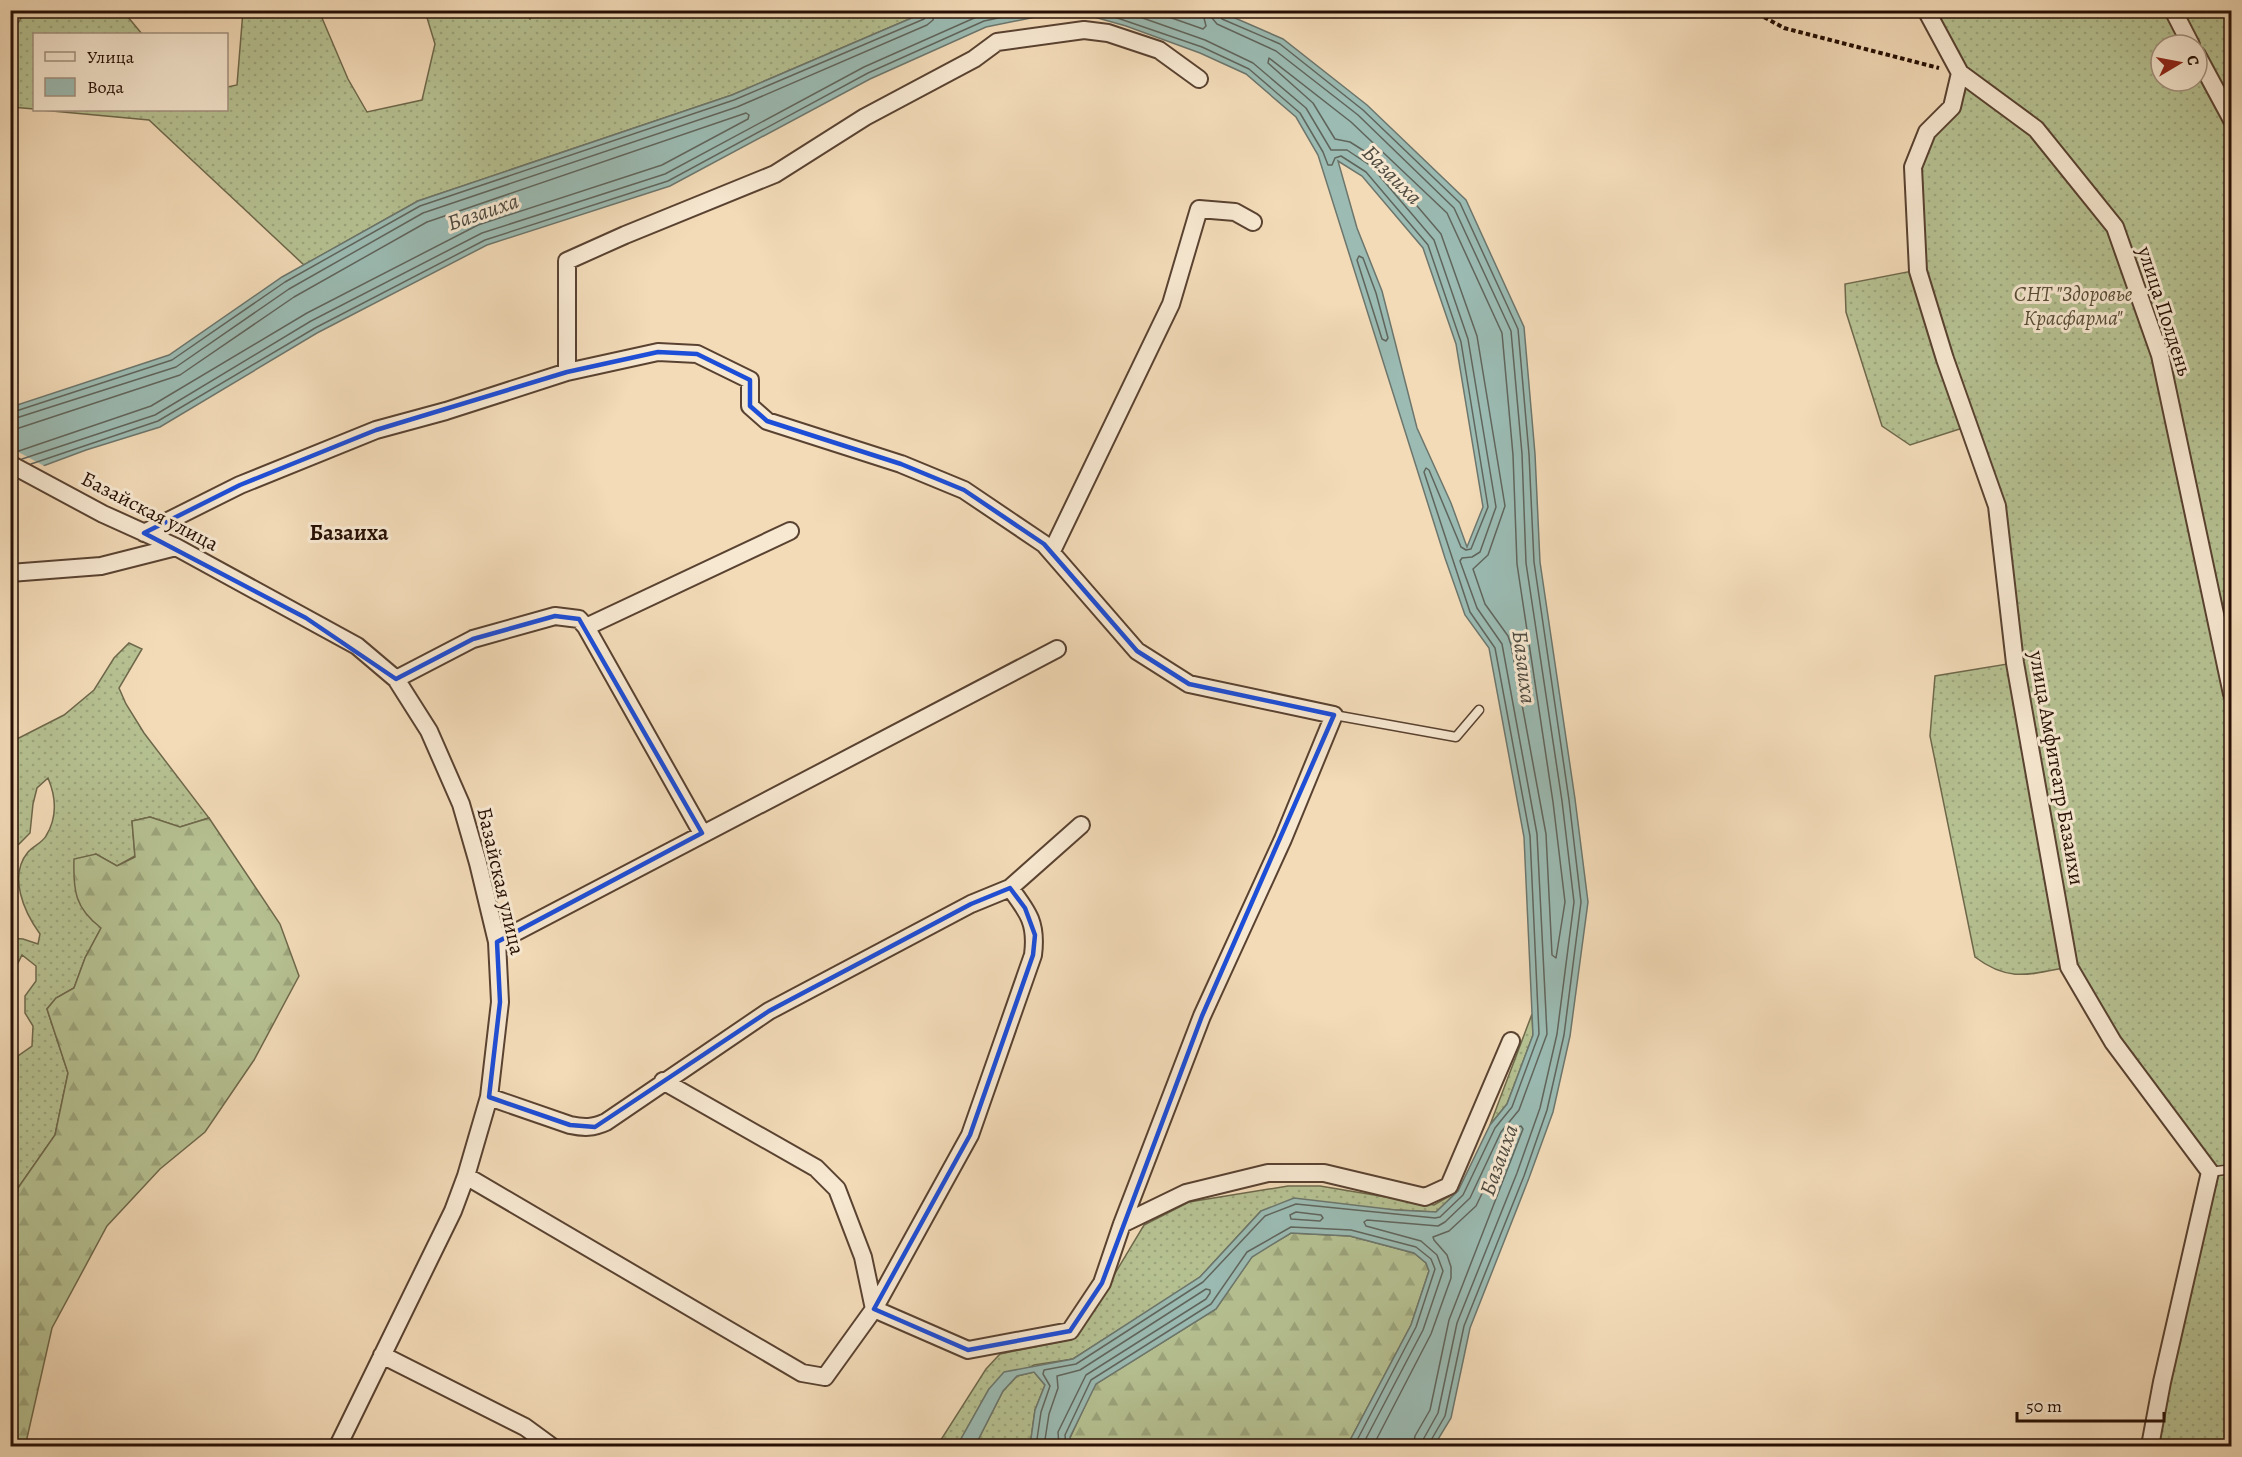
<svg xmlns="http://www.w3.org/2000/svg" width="2242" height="1457" viewBox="0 0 2242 1457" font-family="Alegreya,serif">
	<defs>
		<pattern id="grass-dots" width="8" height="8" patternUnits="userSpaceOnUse" patternTransform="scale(1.5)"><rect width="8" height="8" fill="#b6c192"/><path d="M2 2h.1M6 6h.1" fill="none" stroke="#9ca57c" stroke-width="1.8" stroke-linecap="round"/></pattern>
		<pattern id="forest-firs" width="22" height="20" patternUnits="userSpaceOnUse" patternTransform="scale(1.5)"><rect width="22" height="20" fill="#b6c192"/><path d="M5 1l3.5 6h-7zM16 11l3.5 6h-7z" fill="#9ca57c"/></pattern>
	</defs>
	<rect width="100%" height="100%" fill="#f3dbb8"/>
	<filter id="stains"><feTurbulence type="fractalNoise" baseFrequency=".00333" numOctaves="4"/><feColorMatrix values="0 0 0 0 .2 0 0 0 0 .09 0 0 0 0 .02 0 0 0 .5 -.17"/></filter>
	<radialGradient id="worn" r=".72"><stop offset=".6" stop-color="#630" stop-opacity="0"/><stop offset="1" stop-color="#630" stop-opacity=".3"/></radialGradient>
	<path fill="url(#grass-dots)" stroke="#6e684b" stroke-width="1.5" fill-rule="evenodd" d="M534,10l394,1 -196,84 -314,106 -114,64 -155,-145 -108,-10h185l1,-23 10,-2 6,-74h76l29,68 19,33 55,-12 13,-56 -10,-33h98l7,8z
		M123,11l19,23h-108v75l-23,-2v-74l15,-22z
		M1926,11h305v1435h-81l60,-274 -141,-205c-38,7 -60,16 -94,-10l-45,-221 5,-60 79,-13 -17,-157 -28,-80 -59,19 -28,-19 -36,-114 -1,-28 73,-14 -5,-103 39,-60 8,-34zM2161,45h36v36h-36z
		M129,643l13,6 -23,39 7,16 18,29 65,85 -29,9 -30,-10 -18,4 3,35 -18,10 -21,-12 5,74 -16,30 -11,30 -18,10 -9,11 21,64 -13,62 -37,53 -7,-45v-49l4,-1 3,-13v-24l14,-10 1,-20 -8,-13v-17l11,-15v-15l-14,-11 -9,18 -2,13v-48l12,1 15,5 2,-10c-16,-22 -32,-58 -12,-82 5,-6 14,-9 18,-16 11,-18 10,-39 2,-58l-11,10 -4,16 -3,29 -11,11 -8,3v-105l53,-27 30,-25 20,-32z
		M1532,1014l1,21 -26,69 -17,21z
		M1288,1186h32l114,19 24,-14 -22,21 -40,-2 -135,1 -61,66 -43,29 -84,53 -39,6 -45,24 -32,57h-20l49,-77 14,-15 69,-14 39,-55 36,-60 45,-23z
		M1034,1372l11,13 -10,25 -5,36h-55l28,-55 14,-15z"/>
	<path fill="url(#forest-firs)" stroke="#6e684b" stroke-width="1.5" d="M150,817l30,10 29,-9 71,106 19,52 -45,84 -49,72 -45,37 -53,57 -55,102 -25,110v8h-16v-217l5,-3 2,-38 37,-53 13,-62 -21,-64 9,-11 18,-10 11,-30 16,-30c-26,-20 -28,-37 -27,-69l22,-5 21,12 18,-9 -3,-36z
		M1291,1233l59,3 64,17 12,10 3,8 -18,54 -64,121h-275l-2,-8 25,-54 121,-75 36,-53z"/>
	<path fill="#9bbbb3" stroke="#6c766d" stroke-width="1.5" fill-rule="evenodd" d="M928,11h137l-79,16 -116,52 -200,107 -183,59 -170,88 -157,94 -74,23 -75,28v-71l158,-52 113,-78 136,-76 314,-106z
		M1073,11h146l64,28 84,66 99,95 58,127 11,127 5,108 35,237 13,103 -18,134 -17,76 -24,66 -59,150 -19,90 -17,28h-87l64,-121 18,-54 -3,-8 -12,-10 -64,-17 -59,-3 -39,24 -36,52 -120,75 -26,53 2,9h-42l5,-36 10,-25 -11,-13 -17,4 -14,15 -28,55h-18l32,-57 15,-17 69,-13 127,-82 61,-66 33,-13 102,12 40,2 22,-21 32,-66 17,-21 26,-69 -9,-198 -35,-189 -24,-33 -20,-57 -127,-403 -22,-38 -50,-43 -46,-21 -74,-27zM1338,161l24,15 61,72 33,96 27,163 -16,40 -16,-44 -34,-75 -35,-137 -25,-63z"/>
	<path fill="#f3dbb8" d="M11,448l37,20 -32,11 -6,-2z"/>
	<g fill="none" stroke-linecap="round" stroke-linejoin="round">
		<path stroke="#60655c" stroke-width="1.5" d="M1120,10l85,30 48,23 53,45 25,42h16l24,16 63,74 34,99 28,168 -16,45 -8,5 -10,1 -2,3 17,47 25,36 35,190 10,200 -28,76 -18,22 -31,66 -25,24 -7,4 -71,-6 -3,2 2,4 55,15 16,14 6,16 -20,59 -61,116
			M1149,10l54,19 3,-3 -4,-16
			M1211,10l1,8 5,6 59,27 82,64 96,93 57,123 11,123 4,109 36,238 12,101 -17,132 -17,74 -23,65 -60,150 -19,90 -14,25 -2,8
			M1218,10l4,9 58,25 83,66 97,93 58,126 11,125 5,108 35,238 12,102 -17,133 -17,75 -23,66 -60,150 -19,90 -15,26v4
			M1269,58l82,64 96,91 55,120 11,122 4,109 36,238 12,100 -9,56 -4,-3 -6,-121 -35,-189 -3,-9 -23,-32 -12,-35 15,-14 17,-49 -28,-170 -36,-102 -64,-75 -27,-17 -15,-3 -22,-36 -45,-40z
			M1359,256l4,2 13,35 12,45 -2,3 -4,-2 -25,-79z
			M10,413l162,-53 113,-78 135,-76 314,-106 190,-81 3,-4 1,-5
			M10,420l166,-53 113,-78 134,-76 314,-106 190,-82 6,-5 2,-10
			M10,429l9,-1 161,-53 114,-78 133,-75 319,-109 3,2 -1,4 -86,46 -184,60 -171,88 -156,93 -141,48
			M22,459l133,-44 156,-94 171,-88 183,-59 199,-107 117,-52 18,-5
			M31,464l127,-43 157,-93 170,-88 183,-59 200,-108 116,-52 52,-11
			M1296,1212l25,3 2,3 -3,3 -29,-2 -1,-4z
			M1036,1446l5,-34 9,-26 -7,-12 1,-4 32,-6 127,-82 62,-66 31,-12 139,14 5,-1 23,-22 32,-67 17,-21 27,-73 -9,-198 -35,-188 -25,-36 -46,-140 2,-4 3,2 32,77 5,3 5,-1 17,-42 -27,-165 -33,-97 -62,-73 -25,-16 -6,2 -3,7h-4l-5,-13 -23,-39 -51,-44 -47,-22 -108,-37
			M1044,1446l5,-32 9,-26 -1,-12 23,-6 126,-81 4,1v3l-4,6 -120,76 -28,57 1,14
			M1066,1446l-1,-11 26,-55 120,-76 36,-52 44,-25 60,3 65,17 15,12 4,10 -19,58 -62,119
			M1373,1446l58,-112 20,-56v-11l-4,-12 -13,-15 -1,-3 16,-6 27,-25 33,-69 9,-10 3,-1 2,3 -74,191 -19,90 -15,26 -2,10"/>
		<defs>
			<path id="service" d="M1334,715l122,22 23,-27
				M2210,1172l22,-3"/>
			<path id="minor" d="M1926,10l34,63 76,56 79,98 45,128 72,339
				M2173,10l18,35
				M2197,55l35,65
				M1960,73l-8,34 -25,25 -14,35 5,104 27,88 52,147 18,157 54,304 44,75 97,130 -48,210 -12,64
				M567,372v-111l58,-26 150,-61 90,-57 109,-58 23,-17 87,-12 24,3 51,17 40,29
				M10,464l93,50 73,33 181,99 39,33 33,52 32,73 17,59 19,79 3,60 -11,95 -23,79 -13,35 -115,235
				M144,533l96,-48 136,-55 70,-19 121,-39 91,-20 39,2 53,26v26l17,15 134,43 63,26 80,54 93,107 52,33 145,31 -51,124 -81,177 -80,208 -20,59 -32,48 -102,19 -94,-41 -11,-52 -26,-68 -21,-21 -153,-87
				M1052,551l119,-247 28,-95 36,3 18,10
				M10,573l91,-7 75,-19
				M586,627l204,-96
				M396,679l77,-40 82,-23 24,3 7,8 116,206
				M497,942l560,-293
				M489,1097l81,28c14,3 23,3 36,-3l163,-111 202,-107 39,-16 71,-63
				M466,1176l336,197 23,4 49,-68 96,-174 63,-180c4,-31 -4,-42 -23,-67
				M1122,1224l64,-31 82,-20h56l101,24 24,-11 62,-145
				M382,1355l143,72 26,19"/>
		</defs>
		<use href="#service" stroke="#594231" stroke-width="11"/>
		<use href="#minor" stroke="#594231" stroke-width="20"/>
		<path stroke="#260f04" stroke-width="4" stroke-dasharray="4.5 3" stroke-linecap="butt" d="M1751,10l33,18 155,40"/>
		<use href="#service" stroke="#f7e8d1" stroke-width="8"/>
		<use href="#minor" stroke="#f7e8d1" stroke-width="16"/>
	</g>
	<path fill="none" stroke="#1d4ed8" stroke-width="4.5" stroke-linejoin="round" d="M658,352l39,2 53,26v26l17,15 134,43 63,26 80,54 93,107 52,33 145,31 -132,301 -100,267 -32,48 -102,19 -94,-41 96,-174 63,-180 2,-20 -10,-27 -15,-20 -39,16 -202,107 -174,116 -25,-2 -81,-28 11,-95 -3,-60 205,-109 -123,-214 -24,-3 -82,23 -77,40 -90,-61 -162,-85 96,-48 136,-55 191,-58z"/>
	<g text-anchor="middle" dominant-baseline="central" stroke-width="6" stroke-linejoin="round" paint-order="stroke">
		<g font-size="21" font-style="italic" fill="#584d36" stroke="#f7e8d1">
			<text x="2073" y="294">СНТ "Здоровье<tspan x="2073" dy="24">Красфарма"</tspan></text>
		</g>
		<g font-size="21" fill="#260f04" stroke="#f7e8d1">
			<text transform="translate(2165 311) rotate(72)">улица Полдень</text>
			<text transform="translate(150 511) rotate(27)">Базайская улица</text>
			<text transform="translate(2057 768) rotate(80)">улица Амфитеатр Базаихи</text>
			<text transform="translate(501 881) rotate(77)">Базайская улица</text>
		</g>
		<g font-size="22" font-style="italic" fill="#4f4b41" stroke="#f7e8d1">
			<text transform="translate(1392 175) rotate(45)">Базаиха</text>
			<text transform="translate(483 212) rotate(-19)">Базаиха</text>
			<text transform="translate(1524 667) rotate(83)">Базаиха</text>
			<text transform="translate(1499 1160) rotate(-70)">Базаиха</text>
		</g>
		<g font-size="22" font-weight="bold" fill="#260f04" stroke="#f7e8d1">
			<text x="349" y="533">Базаиха</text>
		</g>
	</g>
	<rect width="2242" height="1457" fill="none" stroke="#f3dbb8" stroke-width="36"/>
	<rect x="12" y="12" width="2218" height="1433" fill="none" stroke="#260f04" stroke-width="3"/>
	<rect x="18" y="18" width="2206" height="1421" fill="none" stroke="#260f04" stroke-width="1.5"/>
	<rect x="33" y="33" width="195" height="78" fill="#f7e8d1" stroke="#a3917f" stroke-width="1.5"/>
	<rect x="45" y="52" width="30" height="9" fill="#f7e8d1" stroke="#a3917f" stroke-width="1.5"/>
	<text x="87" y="63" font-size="18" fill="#260f04">Улица</text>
	<rect x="45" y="78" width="30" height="18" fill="#9bbbb3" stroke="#a3917f" stroke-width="1.5"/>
	<text x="87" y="93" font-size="18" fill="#260f04">Вода</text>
	<g transform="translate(2179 63) rotate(80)"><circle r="28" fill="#f7e8d1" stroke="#a3917f" stroke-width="1.5"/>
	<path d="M0-4.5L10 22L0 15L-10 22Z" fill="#8f2418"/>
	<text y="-9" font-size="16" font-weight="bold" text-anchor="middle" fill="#260f04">С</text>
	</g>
	<path d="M2017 1412v9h147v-9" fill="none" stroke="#260f04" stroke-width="3"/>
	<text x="2026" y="1412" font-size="18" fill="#260f04" stroke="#f7e8d1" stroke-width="4.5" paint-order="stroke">50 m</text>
	<rect width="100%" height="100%" filter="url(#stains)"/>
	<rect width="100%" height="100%" fill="url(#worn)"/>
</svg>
